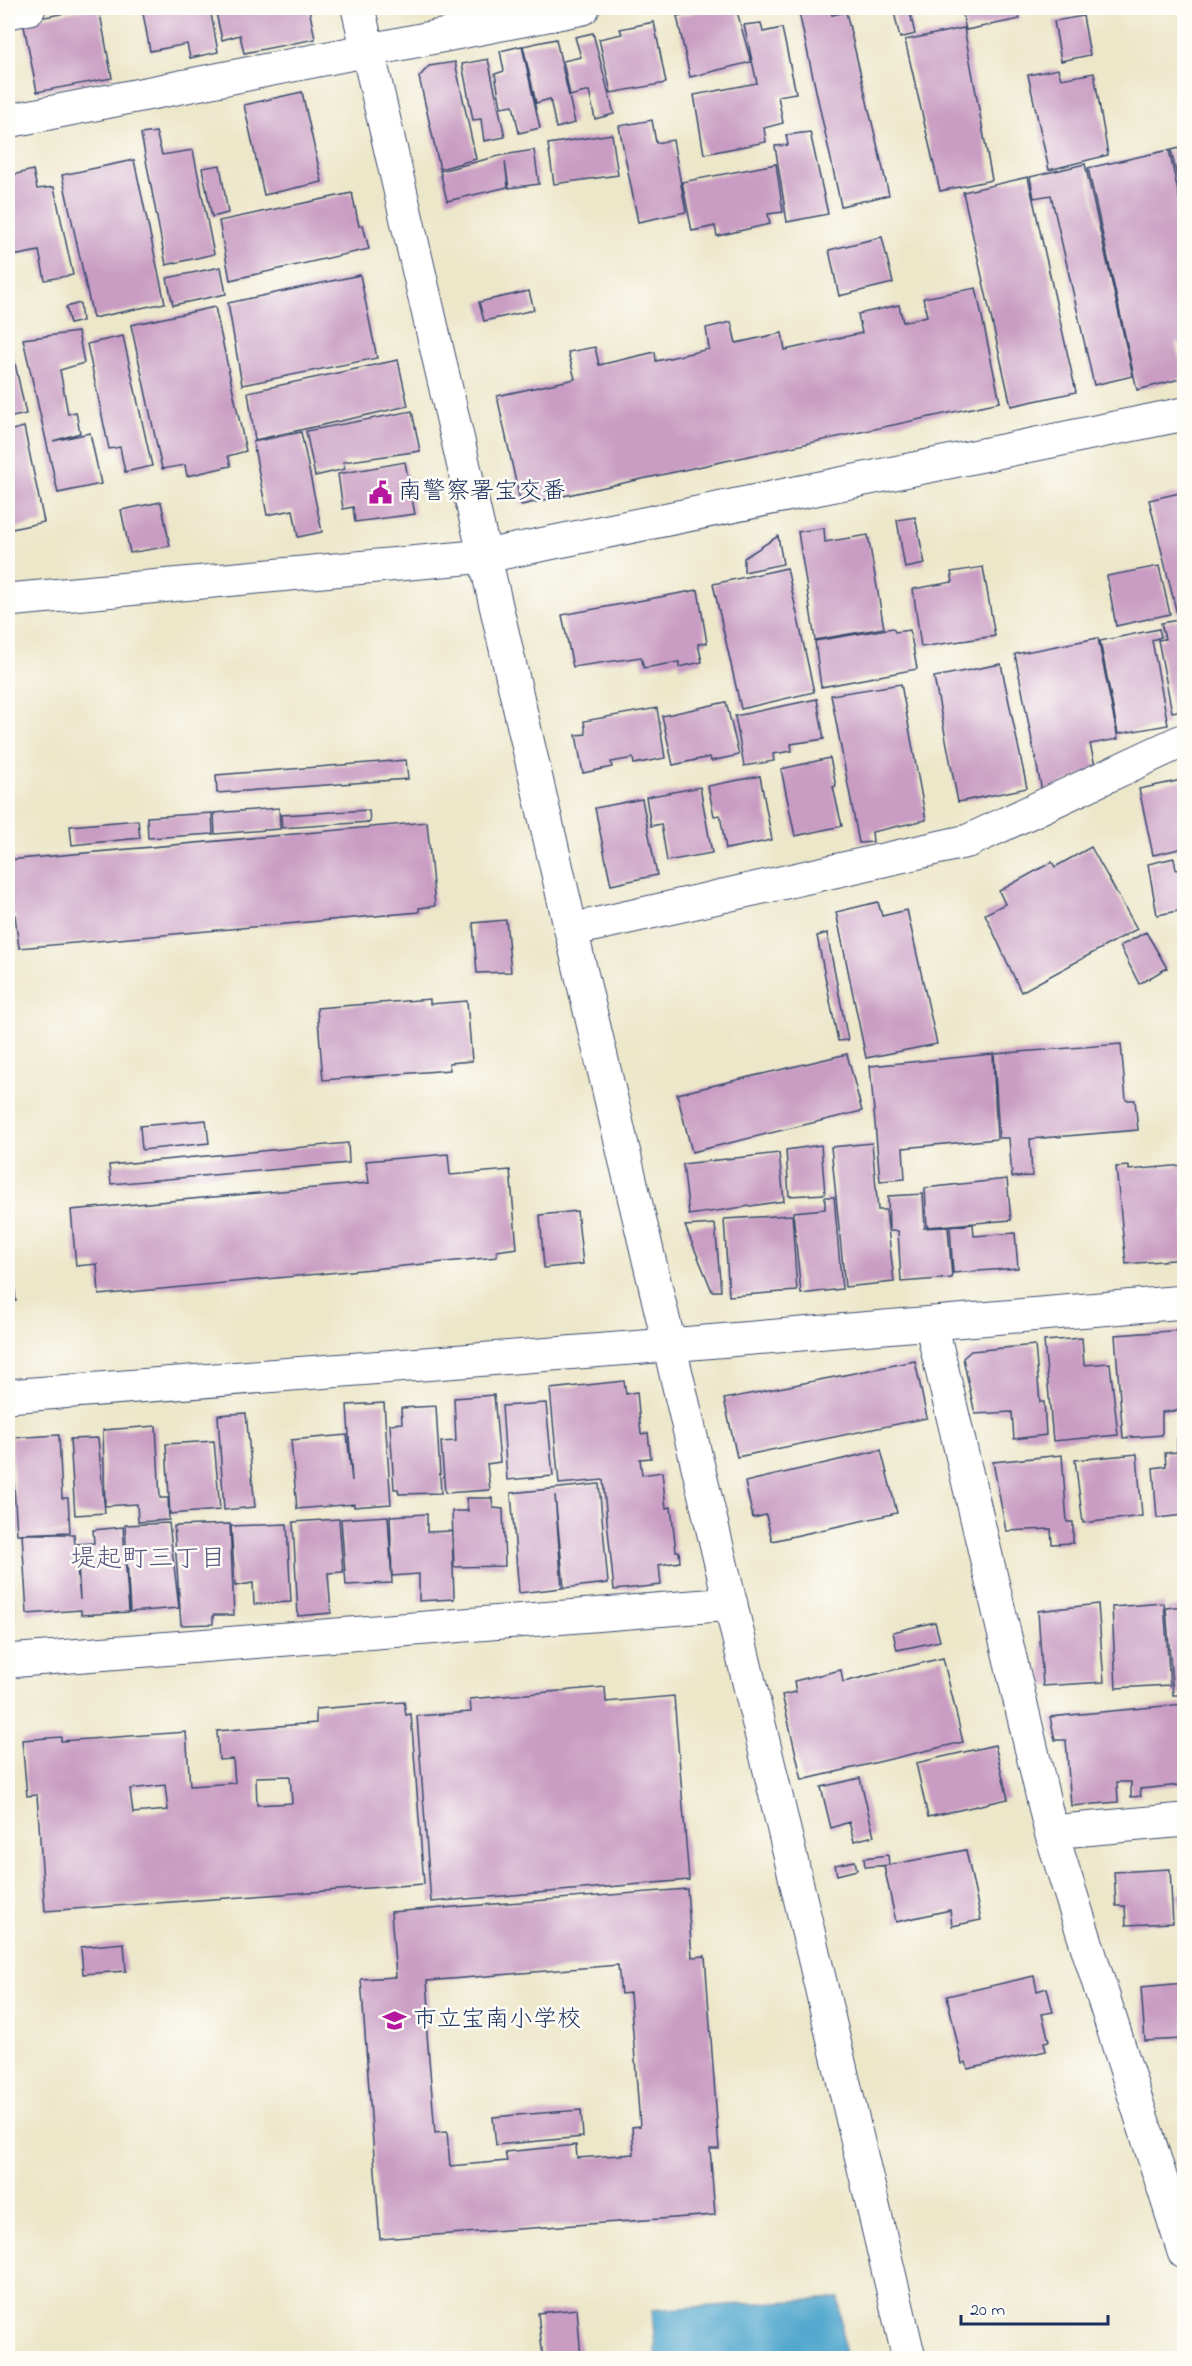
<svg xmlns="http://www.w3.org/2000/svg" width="1192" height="2366" viewBox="0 0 1192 2366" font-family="'Indie Flower','Klee One',sans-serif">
	<rect width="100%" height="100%" fill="#fdfcf7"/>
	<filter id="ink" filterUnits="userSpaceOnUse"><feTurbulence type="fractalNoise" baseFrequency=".0167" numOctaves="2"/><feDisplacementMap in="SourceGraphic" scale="12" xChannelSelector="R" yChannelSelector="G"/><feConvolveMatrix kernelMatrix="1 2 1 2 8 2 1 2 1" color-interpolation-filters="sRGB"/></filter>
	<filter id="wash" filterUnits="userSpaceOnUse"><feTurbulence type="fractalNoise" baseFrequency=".008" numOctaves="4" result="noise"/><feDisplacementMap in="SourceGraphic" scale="24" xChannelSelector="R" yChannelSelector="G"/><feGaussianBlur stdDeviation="1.35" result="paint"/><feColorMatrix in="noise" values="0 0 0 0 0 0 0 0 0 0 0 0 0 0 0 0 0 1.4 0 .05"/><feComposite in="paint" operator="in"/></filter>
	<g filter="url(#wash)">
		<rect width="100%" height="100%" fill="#ede7ca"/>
		<path fill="#52a8ce" stroke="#366c96" stroke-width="1.5" d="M839,2298l6,60h-189l-4,-48z"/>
		<g id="blocks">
			<path fill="#c99dc3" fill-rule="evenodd" d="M93,8h6l13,70 -75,14 -14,-71z
				M142,8h68l8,44 -28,6 -3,-14 -37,7z
				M215,8h94l6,31 -71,14 -4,-18 -18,5z
				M461,8h26l-25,7z
				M715,8h21l15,54 -61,15 -13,-61z
				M798,8h32l2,7 14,-3 43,183 -48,11z
				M893,8h16l6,26 -15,4z
				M961,8h57l2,11 -54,11z
				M1083,16l7,39 -29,6 -7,-40z
				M654,22l12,61 -55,10 -12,-54 23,-5 -2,-5z
				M761,23l2,9 19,-4 14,65 -18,3 5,27 -19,5 2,14 -62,12 -10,-59 63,-12 -13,-58z
				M964,28l28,152 -52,11 -35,-151z
				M593,33l21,81 -19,5 -6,-28 -19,5 -7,-35 18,-4 -6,-20z
				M556,39l19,84 -19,5 -6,-29 -14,4 -13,-57z
				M522,46l18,82 -21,5 -6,-28 -12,2 -6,-33 9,-3 -4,-20z
				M488,59l17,78 -21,4 -3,-22 -8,1 -11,-56z
				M455,62l21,97 -36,10 -21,-92 10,-11z
				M8,66l5,25 -5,1z
				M1058,69l3,10 33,-6 14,82 -59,15 -21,-95z
				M302,92l20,90 -58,13 -20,-90z
				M652,120l4,23 17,-3 13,72 -48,10 -19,-96z
				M156,132l6,23 31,-5 21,104 -48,11 -25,-131z
				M810,132l18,82 -41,8 -12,-76 13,-1 -2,-10z
				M612,134l6,41 -64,9 -6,-40z
				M1184,147v61l-13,-58z
				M534,150l5,34 -30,4 -4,-26 3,25 -61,14 -7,-30 63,-16z
				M1169,150l15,70v121l-8,2 8,35 -47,12 -49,-222z
				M134,160l31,143 -72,15 -31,-143z
				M776,164l7,48 -15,2 2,10 -53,12 -2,-10 -23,5 -10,-49z
				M1085,164l48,212 -39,9 -43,-190 -17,3 -4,-21z
				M220,165l8,48 -16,4 -10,-49z
				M33,170l4,19 17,-2 19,88 -28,5 -6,-29 -31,6v-81z
				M1028,177l48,215 -65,14 -48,-214z
				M352,193l7,33 4,-1 6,24 -139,31 -11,-59z
				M882,237l11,46 -54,13 -10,-46z
				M221,267l5,27 -53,11 -6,-27z
				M360,275l17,83 -135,27 -14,-82z
				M976,288l24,114 -479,103 -24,-109 78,-17 -7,-27 27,-5 4,18 56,-13 1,9 53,-12 -3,-21 25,-6 5,21 46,-10 3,17 77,-17 -4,-19 41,-9 4,17 24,-6 -4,-18z
				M529,291l5,19 -50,11 -5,-19z
				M80,303l2,18 -12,3 -4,-17z
				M215,307l31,144 -18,5 3,10 -44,10 -2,-11 -23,4 -31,-144z
				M78,332l6,31 -24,7 8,44 8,-2 4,21 -27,8 37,-8 11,51 -43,9 -35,-154z
				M123,336l29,130 -27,6 -5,-25 -11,2 -22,-105z
				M11,345l15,69 -18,4v-72z
				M398,360l10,46 -153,34 -7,-48z
				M412,411l8,40 -77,11 2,7 -30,7 -9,-45z
				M24,427l20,95 -32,7 -4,-20v-78z
				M301,432l21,100 -24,5 -5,-27 -26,5 -14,-73z
				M405,462l10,52 -60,8 -2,-15 -10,2 -5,-35z
				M1184,492v120l-7,2 -28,-114z
				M161,502l9,44 -40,7 -9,-43z
				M915,517l10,47 -20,4 -8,-48z
				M824,528l1,14 43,-7 16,93 -69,12 -17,-108z
				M778,536l5,28 -39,8v-14z
				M1159,566l11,48 -54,12 -9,-50z
				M983,567l12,69 -74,11 -8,-58 40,-7 -2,-10z
				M787,568l27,124 -73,17 -28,-125z
				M698,590l9,53 -9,1 4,18 -23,5v-5l-35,6 -3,-11 -68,10 -11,-52z
				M1184,619v91l-12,2 -14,-72 7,-1 -4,-16z
				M893,628l2,4 15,-2 7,39 -96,18 -6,-46z
				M1159,629l2,8 -9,3 16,85 -50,9 -18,-93z
				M1098,638l20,101 -28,5 6,26 -54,22 -27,-138z
				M1001,664l26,124 -69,14 -24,-125z
				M901,684l25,136 -54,12 1,10 -14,1 -28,-148z
				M817,699l7,40 -33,5 1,7 -19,3 1,7 -30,5 -9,-50z
				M726,702l13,53 -28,6 -1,-4 -37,8 -11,-49z
				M657,708l8,50 -31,6 -1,-6 -22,4 1,5 -29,6 -7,-38 10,-1 -2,-13z
				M830,758l6,28 -3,1 9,39 -47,10 -14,-67z
				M406,760l2,19 -191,14 -1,-18z
				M760,776l12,64 -46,9 -6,-34 -6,1 -6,-30z
				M1182,780l2,10v58l-31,7 -14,-66z
				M700,787l12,66 -45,8 -6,-37 -10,2 -5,-29z
				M642,799l15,76 -46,10 -16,-77z
				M279,808l1,21 -65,5 -1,-21z
				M369,810l1,12 -88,6 -1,-13z
				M212,813l1,21 -65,4 -1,-21z
				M138,820l2,18 -68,7 -2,-19z
				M427,822l8,84 -16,2v4l-400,36 -4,-33 -7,1v-56z
				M1091,847l46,82 -116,63 -36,-78 20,-10 -6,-13 53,-29 3,5z
				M1174,858l2,12 8,-1v41l-27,5 -9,-51z
				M878,902l4,14 25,-6 30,134 -71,14 -30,-146z
				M506,920l5,52 -34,1 -4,-50z
				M1146,932l21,36 -28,16 -19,-38z
				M827,933l21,107 -10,1 -21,-105z
				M430,999v5l37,-3 5,60 -23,2 1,7 -127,10 -6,-72z
				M1121,1044l5,56h9l3,30 -108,9 2,37 -20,1 -3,-39h-10l-5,-84z
				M847,1054l15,57 -170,41 -15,-58z
				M993,1054l4,85 -94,9 2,31 -25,2 -10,-115z
				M206,1120l3,23 -67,7 -2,-24z
				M348,1143l1,20 -238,21 -2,-19z
				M872,1143l6,67h8l8,72 -49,5 -14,-140z
				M821,1145l4,49 -36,2 -3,-46z
				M779,1153l5,48 -95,14 -6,-51z
				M448,1154l2,21 60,-5 7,78 -20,3v6l-398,38 -2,-31 -21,2 -5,-56 298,-27 -3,-22z
				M1184,1165v94l-58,5 -10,-97 13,-1v4z
				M1007,1179l4,41 -84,7 -2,-39z
				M923,1194l2,33 -1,1 24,-1 4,51 -51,4 -3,-51h-9l-1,-35z
				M825,1197h9l8,92 -41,5 -8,-82 32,-3z
				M577,1211l6,53 -39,4 -4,-53z
				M792,1215l5,76 -68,5 -5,-77z
				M715,1224l6,67h-9l-27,-65z
				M973,1224l1,12 41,-3 3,35 -65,5 -3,-46z
				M8,1226l8,75 -8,1z
				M1184,1330v80l-22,2v23l-39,3 -8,-103z
				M1082,1338l2,27 26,-2 8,72 -65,6 -9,-100z
				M1035,1345l5,57h4l2,33 -32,4 -2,-27 -37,2 -12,-56 8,-7z
				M915,1361l12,57 -190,39 -13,-58z
				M624,1381l2,13 11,-2 4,42 7,-1 3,25 -11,1 2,16 20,-3 4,36 5,-1 5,44h3l1,11 -21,3 2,20 -47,5 -11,-110 -44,4 -9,-95z
				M494,1395l6,67 -13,2 3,26 -45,3 -4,-51 15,-1 -2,-43z
				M384,1403l7,101 -37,3v-3l-57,5 -6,-69 56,-5 5,46 -5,-76z
				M546,1403l7,73 -46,4 -5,-74z
				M436,1406l5,87 -42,1 -1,-5h-4l-4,-65 12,-1 -1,-15z
				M246,1413l9,94 -31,3 -6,-95z
				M156,1426l4,72h8l1,22 -31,2 -1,-18 -32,2 -2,-76z
				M59,1435l3,63h6l2,34 -53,2 -6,-96z
				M98,1438l7,75 -30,2 -5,-76z
				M1177,1439h7v76l-27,3 -4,-50 13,-2 -1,-13 12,-1z
				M214,1441l6,69 -50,4 -4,-70z
				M881,1450l16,63 -125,28 -6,-26 -13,3 -8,-36z
				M1137,1454l5,62 -59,7 -8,-63z
				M1062,1455l5,67h6v21l-21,1 -1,-15 -45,2 -13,-69z
				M599,1484l9,99 -44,5 -9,-93 7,93 -43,5 -8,-100z
				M466,1498h26l1,10 10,1 2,57 -51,1 -2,-56h16z
				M427,1514v18l25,-1 2,68 -35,2v-27l-27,2 -2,-60z
				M388,1516l4,67 -46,2 -5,-66z
				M339,1519l4,53 -15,1 3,40 -33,3 -5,-94z
				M169,1523l10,85 -49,4 -5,-87z
				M230,1524l4,91h-21v9l-32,1 -7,-99z
				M287,1524l4,78 -37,2 -1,-21 -18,3 -4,-60z
				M123,1527l6,85 -48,3v-5l-54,4 -5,-80h52l6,66 -3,-56 17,-1 -1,-13z
				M8,1545h2l5,74h-7z
				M1164,1603l6,82 -54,3 -4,-81z
				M1098,1604l6,78 -61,4 -5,-75z
				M1184,1606v89h-11l-7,-87z
				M935,1622l5,19 -43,9 -4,-18z
				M943,1658l20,84 -161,38 -20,-85 14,-3 -2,-11 47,-11 2,12z
				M605,1687l1,15 68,-6 15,184 -258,22 -14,-186 54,-4 -1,-13z
				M404,1702l2,13 5,-1 13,170 -379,27 -8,-116 -10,1 -5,-56 39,-3v4l125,-9 4,54 45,-3 -2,-24 -14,1 -2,-29 99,-8v-14zM290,1776l2,27 -35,2 -1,-28zM165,1785l3,25 -35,3 -3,-24z
				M1184,1704v105h-2l-2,-24 -40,4 1,7 -10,1v-15h-14l1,20 -47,4 -5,-66h-11l-5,-23z
				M995,1745l13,54 -80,18 -12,-54z
				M860,1778l14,58 -20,5 -5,-19 -18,6 -10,-41z
				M966,1850l15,70 -29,6 -2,-16 -54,12 -12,-56z
				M888,1855l1,10 -24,2 -1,-9z
				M855,1861l2,9 -20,5 -2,-10z
				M1170,1869l3,54 -47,2 -1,-19h-9l-2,-34z
				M687,1889l5,68 13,-1 14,193h-9l5,66 -335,24 -19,-260 35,-2 -5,-65zM618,1965l3,29 9,-1 10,133 -8,1 2,27 -57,4 -1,-13 -71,7 2,9 -57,5 -3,-34 -12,1 -10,-124h4l-2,-28z
				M1184,1892v60h-1l-5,-59z
				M124,1943l2,28 -43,3 -2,-27z
				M1034,1976l3,15 10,-3 6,24 -11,2 7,27 -5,1 2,9 -78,18 -2,-7 -4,2 -15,-68z
				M1184,1983v63h-1l-1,-7 -37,2 -4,-54z
				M581,2110l2,27 -87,8 -3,-28z
				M577,2309l4,49h-38l-5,-45z"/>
		</g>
	</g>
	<g filter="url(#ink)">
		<use href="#blocks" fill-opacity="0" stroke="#3a4b6e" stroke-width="1.5"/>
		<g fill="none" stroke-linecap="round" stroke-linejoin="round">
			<defs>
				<path id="minor" d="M8,12l21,-4
					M8,121l575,-113
					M8,600l478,-44 698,-142
					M571,930l397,-89 216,-101
					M931,1323l120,509 133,420
					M8,1396l661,-51 515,-43
					M8,1661l723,-57
					M1051,1832l133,-12"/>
				<path id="tertiary" d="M358,8l213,922 338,1428"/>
			</defs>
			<use href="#minor" stroke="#3a4b6e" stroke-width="35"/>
			<use href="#tertiary" stroke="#3a4b6e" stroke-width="35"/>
			<use href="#minor" stroke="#fff" stroke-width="33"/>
			<use href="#tertiary" stroke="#fff" stroke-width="33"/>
		</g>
	</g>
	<defs>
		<symbol id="civic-bare" viewBox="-9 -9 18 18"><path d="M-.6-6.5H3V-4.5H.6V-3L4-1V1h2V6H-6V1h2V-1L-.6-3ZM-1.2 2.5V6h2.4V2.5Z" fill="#b5179e" stroke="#fdfcf7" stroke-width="2.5" paint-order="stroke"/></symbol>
		<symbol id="school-bare" viewBox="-9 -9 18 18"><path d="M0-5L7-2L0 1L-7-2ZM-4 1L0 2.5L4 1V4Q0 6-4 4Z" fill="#b5179e" stroke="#fdfcf7" stroke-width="2.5" paint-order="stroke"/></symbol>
	</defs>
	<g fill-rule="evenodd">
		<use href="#civic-bare" x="364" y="476" width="33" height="33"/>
		<use href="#school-bare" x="378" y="2004" width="33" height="33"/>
	</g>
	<g text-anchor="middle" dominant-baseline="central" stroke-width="5" stroke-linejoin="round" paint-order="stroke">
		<g font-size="24" fill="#1b2f5e" stroke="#fdfcf7" text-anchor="start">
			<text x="398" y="492">南警察署宝交番</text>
			<text x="413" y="2020">市立宝南小学校</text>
		</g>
		<g font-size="26" fill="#585681" stroke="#fdfcf7">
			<text x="148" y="1560">堤起町三丁目</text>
		</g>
	</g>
	<rect width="1192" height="2366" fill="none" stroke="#fdfcf7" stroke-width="30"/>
	<path d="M961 2315v9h147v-9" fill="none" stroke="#1b2f5e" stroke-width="3"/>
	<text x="970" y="2315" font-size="18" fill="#1b2f5e" stroke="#fdfcf7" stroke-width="4.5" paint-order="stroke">20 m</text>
</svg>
